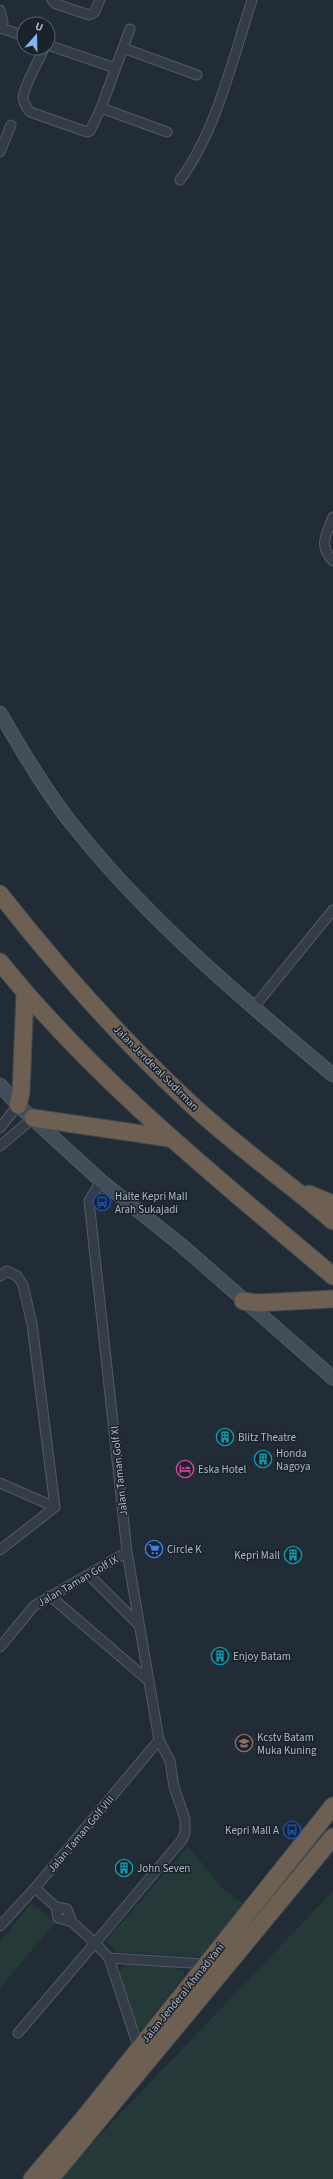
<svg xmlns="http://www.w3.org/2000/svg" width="333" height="2179" viewBox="0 0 333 2179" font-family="'Source Sans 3',sans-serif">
	<rect width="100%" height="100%" fill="#212c36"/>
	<path fill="#243938" d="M188,1846l34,42 23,17 -39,52 -90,-5 -10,-11z
		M333,1891v288h-275z
		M32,1903l23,20 -55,65v-47z
		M128,1963l34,3 22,5v5l-41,53h-5l-5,-4 -14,-49 3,-8z"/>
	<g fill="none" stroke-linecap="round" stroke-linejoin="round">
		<defs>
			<path id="street" d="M52,0l4,4 33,11 5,-2 6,-13
				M0,10l3,12 -3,7
				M1,28l23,8
				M48,45l67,23
				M44,48c-5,13 -20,37 -21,50 0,5 4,10 7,14l57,20 3,-1 11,-23 29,-79
				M123,48l74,27
				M101,108l66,24
				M0,152l11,-27
				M180,180c36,-48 53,-122 72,-180
				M333,517c-7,19 -15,28 0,44
				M254,1007l79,-97
				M0,1128l18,-23
				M0,1146l33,-28
				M101,1181l-12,20 38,351 32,188 11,21 4,26 11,32v14l-3,7 -87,103 14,15 30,91
				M0,1276l7,-5 10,5 6,9 9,39 23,183 -55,43
				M0,1483l55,24
				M89,1575l50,50
				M50,1596l99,85
				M0,1647l34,-41 93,-54
				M56,1907l11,2 5,13
				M0,1926l35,-38 124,-148
				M109,1958l98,6
				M18,2033l77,-90 -23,-21 -14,-4 -2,-11 -21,-19"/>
			<path id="secondary" d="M0,713c24,41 49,84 80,121 72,89 166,168 253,241
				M0,1085l18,20 83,76 80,64 152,133"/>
			<path id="highway" d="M0,894c58,74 121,145 191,210 45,42 95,77 142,117
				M0,962c96,119 217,216 333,314
				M18,1105l3,-12 4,-99
				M33,1118l136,20
				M309,1194l24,10
				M243,1301l14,2 76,-4
				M32,2179l52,-61 249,-312
				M50,2179l283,-342"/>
		</defs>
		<use href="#street" stroke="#525b65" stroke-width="11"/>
		<use href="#secondary" stroke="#525b65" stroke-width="15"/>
		<use href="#highway" stroke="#3f4852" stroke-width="19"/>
		<use href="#street" stroke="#343d47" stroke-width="9"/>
		<use href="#secondary" stroke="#424d5a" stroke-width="13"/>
		<use href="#highway" stroke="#6d6052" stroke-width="17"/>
	</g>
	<defs>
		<symbol id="bus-ring" viewBox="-11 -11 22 22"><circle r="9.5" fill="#1a222b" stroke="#1a4fb4" stroke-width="1.5"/><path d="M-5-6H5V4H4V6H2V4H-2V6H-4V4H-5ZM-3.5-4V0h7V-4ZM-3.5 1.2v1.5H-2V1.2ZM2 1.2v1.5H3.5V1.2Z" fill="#1a4fb4"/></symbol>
		<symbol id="building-ring" viewBox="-11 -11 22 22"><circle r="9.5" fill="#1a222b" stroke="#0f9aa8" stroke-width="1.5"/><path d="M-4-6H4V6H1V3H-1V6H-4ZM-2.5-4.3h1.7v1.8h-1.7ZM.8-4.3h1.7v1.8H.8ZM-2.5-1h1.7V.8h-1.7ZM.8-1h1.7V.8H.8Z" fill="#0f9aa8"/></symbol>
		<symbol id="hotel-ring" viewBox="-11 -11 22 22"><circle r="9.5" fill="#1a222b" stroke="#d1479c" stroke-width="1.5"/><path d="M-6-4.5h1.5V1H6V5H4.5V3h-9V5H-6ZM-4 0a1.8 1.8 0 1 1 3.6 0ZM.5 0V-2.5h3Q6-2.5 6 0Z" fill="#d1479c"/></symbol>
		<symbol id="supermarket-ring" viewBox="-11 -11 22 22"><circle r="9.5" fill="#1a222b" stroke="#3f7fe0" stroke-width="1.5"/><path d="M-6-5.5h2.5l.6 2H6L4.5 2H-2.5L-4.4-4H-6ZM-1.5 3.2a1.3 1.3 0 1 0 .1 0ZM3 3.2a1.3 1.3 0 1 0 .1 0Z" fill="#3f7fe0"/></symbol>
		<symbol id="school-ring" viewBox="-11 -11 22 22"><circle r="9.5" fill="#1a222b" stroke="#8d6e63" stroke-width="1.5"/><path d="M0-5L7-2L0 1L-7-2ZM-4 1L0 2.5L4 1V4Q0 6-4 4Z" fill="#8d6e63"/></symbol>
	</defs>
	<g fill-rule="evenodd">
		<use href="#bus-ring" x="92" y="1192" width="20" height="20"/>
		<use href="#building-ring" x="215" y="1427" width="20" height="20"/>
		<use href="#building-ring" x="253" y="1449" width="20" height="20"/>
		<use href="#hotel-ring" x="175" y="1459" width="20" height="20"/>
		<use href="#supermarket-ring" x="144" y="1539" width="20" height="20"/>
		<use href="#building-ring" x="283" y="1545" width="20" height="20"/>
		<use href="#building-ring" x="210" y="1646" width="20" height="20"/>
		<use href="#school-ring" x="234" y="1733" width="20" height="20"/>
		<use href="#bus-ring" x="282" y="1820" width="20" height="20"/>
		<use href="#building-ring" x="114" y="1858" width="20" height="20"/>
	</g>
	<g text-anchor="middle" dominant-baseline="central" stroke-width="3" stroke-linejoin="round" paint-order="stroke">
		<g font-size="11" fill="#afb8c4" stroke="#1a222b">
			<text transform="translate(156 1068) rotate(45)">Jalan Jenderal Sudirman</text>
			<text transform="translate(119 1471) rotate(-96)">Jalan Taman Golf XI</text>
			<text transform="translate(78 1581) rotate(-30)">Jalan Taman Golf IX</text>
			<text transform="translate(81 1834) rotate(-50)">Jalan Taman Golf VIII</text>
			<text transform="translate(183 1993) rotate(-51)">Jalan Jenderal Ahmad Yani</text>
		</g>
		<g font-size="11" fill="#afb8c4" stroke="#1a222b" text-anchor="start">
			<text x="115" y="1196">Halte Kepri Mall<tspan x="115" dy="13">Arah Sukajadi</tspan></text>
			<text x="238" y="1437">Blitz Theatre</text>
			<text x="276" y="1453">Honda<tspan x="276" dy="13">Nagoya</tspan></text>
			<text x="198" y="1469">Eska Hotel</text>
			<text x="167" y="1549">Circle K</text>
			<text x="280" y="1555" text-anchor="end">Kepri Mall</text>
			<text x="233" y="1656">Enjoy Batam</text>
			<text x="257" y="1737">Kcstv Batam<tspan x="257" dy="13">Muka Kuning</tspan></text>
			<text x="279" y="1830" text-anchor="end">Kepri Mall A</text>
			<text x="137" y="1868">John Seven</text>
		</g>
	</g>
	<g transform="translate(36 36) rotate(20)"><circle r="19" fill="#1a222b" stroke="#565e68"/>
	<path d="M0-3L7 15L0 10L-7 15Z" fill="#84b7f3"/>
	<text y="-6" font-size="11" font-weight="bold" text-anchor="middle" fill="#afb8c4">U</text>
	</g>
</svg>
